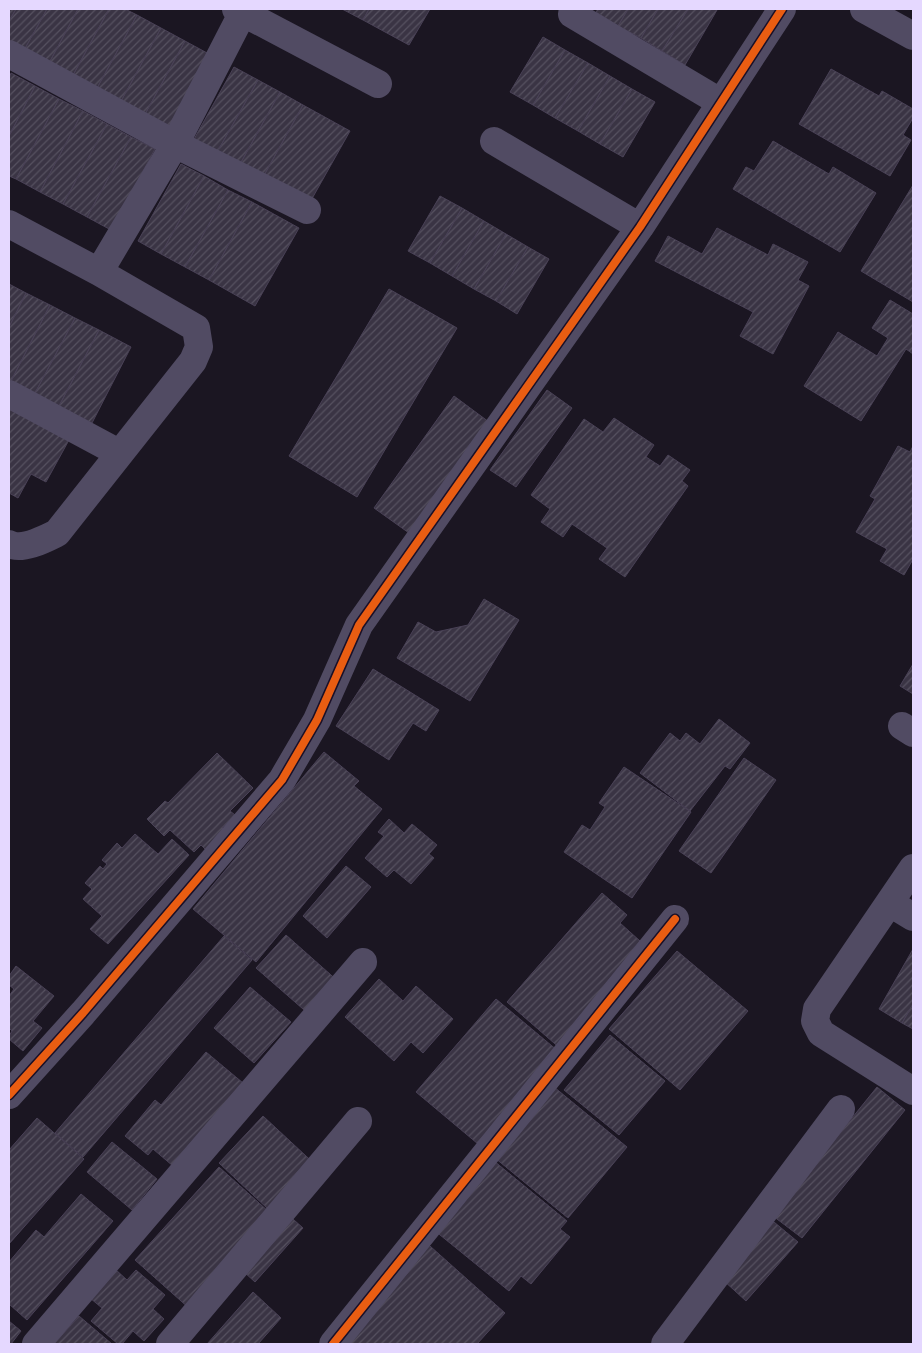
<svg xmlns="http://www.w3.org/2000/svg" width="922" height="1353" viewBox="0 0 922 1353" font-family="Roboto,sans-serif">
	<defs>
		<pattern id="building-hatch" width="6" height="6" patternUnits="userSpaceOnUse" patternTransform="scale(1.25)"><rect width="6" height="6" fill="#3a3444"/><path d="M-1 1l2-2M0 6l6-6M5 7l2-2" fill="none" stroke="#565160"/></pattern>
	</defs>
	<rect width="100%" height="100%" fill="#1b1622"/>
	<path fill="url(#building-hatch)" stroke="#494156" d="M9,9h7l-7,12z
		M16,9h31l-24,43 -14,-8v-23z
		M47,9h31l-30,56 -25,-13z
		M78,9h31l-37,68 -24,-12z
		M109,9h16l12,6 -41,75 -24,-13z
		M342,9h27l-6,11z
		M369,9h61l-21,36 -46,-25z
		M598,9h30l-10,17 -22,-14z
		M628,9h30l-17,29 -23,-12z
		M658,9h30l-26,42 -21,-13z
		M688,9h27l2,1 -32,55 -23,-14z
		M137,15l24,13 -41,75 -24,-13z
		M161,28l24,13 -41,75 -24,-13z
		M543,37l22,13 -32,55 -23,-13z
		M185,41l24,13 -41,75 -24,-13z
		M565,50l23,13 -33,55 -22,-13z
		M588,63l22,13 -32,55 -23,-13z
		M234,67l24,13 -42,74 -23,-13z
		M831,69l48,27 3,-5 31,18v9l-10,17 8,5 -21,36 -91,-52z
		M11,73l24,13 -26,50v-57z
		M610,76l22,13 -32,55 -22,-13z
		M258,80l22,12 -41,74 -23,-12z
		M35,86l24,13 -43,80 -7,-3v-40z
		M632,89l23,13 -32,55 -23,-13z
		M280,92l23,13 -41,74 -23,-13z
		M59,99l24,12 -43,81 -24,-13z
		M303,105l47,26 -41,73 -47,-25z
		M83,111l24,13 -44,80 -23,-12z
		M107,124l24,13 -44,80 -24,-13z
		M131,137l24,12 -44,81 -24,-13z
		M773,141l56,33 4,-7 43,26 -36,59 -107,-63 13,-22 8,4z
		M181,164l23,12 -43,78 -23,-13z
		M204,176l24,14 -43,77 -24,-13z
		M913,185v117l-52,-31z
		M228,190l24,12 -43,78 -24,-13z
		M440,196l22,12 -32,55 -22,-12z
		M252,202l47,26 -44,78 -46,-26z
		M462,208l22,13 -32,55 -22,-13z
		M484,221l22,13 -32,55 -22,-13z
		M717,228l51,27 5,-11 35,18 -10,18 11,6 -36,68 -33,-18 13,-24 -98,-51 13,-25 34,18z
		M506,234l22,13 -32,54 -22,-12z
		M528,247l21,12 -32,55 -21,-13z
		M9,284l17,9 -17,34z
		M389,289l68,39 -100,169 -68,-41z
		M26,293l24,12 -39,76 -2,-1v-53z
		M890,300l23,14v40l-7,-5 -45,72 -57,-35 34,-54 39,24 11,-18 -16,-10z
		M50,305l25,13 -40,75 -24,-12z
		M75,318l24,12 -40,76 -24,-13z
		M99,330l32,17 -39,76 -33,-17z
		M547,390l25,18 -56,79 -26,-17z
		M454,396l35,26 -80,111 -35,-25z
		M9,409l60,31 -23,42 -15,-8 -13,24 -9,-5z
		M614,418l40,27 -8,12 14,9 8,-11 22,15 -8,11 6,5 -63,91 -26,-18 8,-11 -35,-24 -9,13 -22,-15 9,-13 -19,-14 53,-76 19,13z
		M898,446l12,6 3,-6v116l-1,-1 -8,14 -24,-14 7,-12 -31,-17 19,-33 -5,-3z
		M484,599l35,21 -49,81 -73,-43 21,-36 18,10 32,-7z
		M913,664v30l-13,-8z
		M373,669l66,41 -13,21 -13,-8 -24,37 -53,-34z
		M719,719l31,24 -20,26 -5,-3 -35,45 -50,-38 30,-40 10,8 6,-8 14,11z
		M324,752l35,29 -5,5 28,23 -126,153 -63,-53z
		M217,753l36,35 -23,23 5,4 -13,13 5,5 -19,19 -7,-7 -7,7 -24,-22 -6,6 -17,-17 18,-18 3,2z
		M744,758l32,22 -65,93 -32,-22z
		M624,767l67,45 -59,86 -68,-46 18,-27 8,5 15,-23 -6,-4z
		M389,819l15,14 8,-9 25,21 -8,9 5,4 -23,26 -17,-14 -7,7 -22,-19 19,-22 -6,-4z
		M135,834l23,20 14,-15 17,16 -81,89 -18,-15 12,-13 -19,-17 9,-10 -7,-6 15,-17 3,3 4,-5 -5,-4 15,-17 5,5z
		M346,866l25,21 -44,51 -24,-22z
		M602,893l25,22 -7,8 30,27 -88,100 -55,-48z
		M286,935l54,48 -29,33 -55,-48z
		M224,936l28,24 -169,197 -28,-24z
		M913,949v55l-11,19 -23,-14z
		M677,951l71,60 -68,79 -71,-61z
		M16,966l38,30 -21,25 9,7 -19,23 -14,-12v-3l3,-5 -3,-3v-32l5,-7 -5,-4v-9z
		M379,979l24,22 13,-15 37,33 -30,34 -12,-11 -17,19 -49,-44z
		M250,987l41,35 -37,41 -40,-35z
		M496,999l68,57 -80,93 -68,-57z
		M913,1004v25l-11,-6z
		M610,1035l55,46 -46,54 -55,-45z
		M206,1052l37,31 -70,83 -20,-17 -5,6 -23,-19 30,-36 6,5z
		M554,1087l73,60 -59,71 -73,-60z
		M877,1087l28,23 -103,128 -29,-22z
		M263,1116l57,53 -52,40 -49,-46z
		M37,1118l47,41 -75,85v-94z
		M112,1142l45,37 -25,31 -45,-38z
		M494,1161l73,60 -7,8 10,8 -39,47 -10,-8 -12,15 -80,-65z
		M219,1167l50,45 7,-8 27,24 -48,54 -22,-20 -43,47 -55,-49z
		M81,1194l32,27 -86,99 -18,-16v-42l27,-32 8,7z
		M774,1222l24,20 -52,59 -23,-21z
		M421,1238l84,75 -28,31h-124l-2,-2z
		M115,1269l12,11 9,-10 29,25 -12,14 11,10 -20,22 -11,-10 -11,13h-4l-27,-23 11,-13 -12,-10z
		M253,1292l28,26 -23,26h-51z
		M79,1316l33,28h-58z
		M9,1321l12,10 -10,13h-2z"/>
	<g fill="none" stroke-linecap="round" stroke-linejoin="round">
		<path stroke="#514b63" stroke-width="28" d="M236,9l142,75
			M864,9l49,27
			M572,14l148,88
			M9,54l166,90 132,66
			M494,141l146,86
			M9,224l90,48 97,56 3,19 -6,14 -136,172c-12,6 -35,18 -48,11
			M99,272l76,-128 68,-132
			M9,394l110,59
			M902,726l11,7
			M913,868l-96,141 -2,12 6,12 92,58
			M890,903l23,14
			M9,1095l74,-82 199,-233 35,-60 42,-95 281,-398 142,-218
			M36,1344l327,-382
			M170,1344l188,-223
			M333,1344l342,-425
			M665,1344l176,-235"/>
		<defs>
			<path id="cycleway" d="M9,1095l74,-82 199,-233 35,-60 42,-95 281,-398 142,-218
				M333,1344l342,-425"/>
		</defs>
		<use href="#cycleway" stroke="#1a1028" stroke-width="11"/>
		<use href="#cycleway" stroke="#e95d12" stroke-width="8"/>
	</g>
	<rect width="922" height="1353" fill="none" stroke="#e5d8ff" stroke-width="20"/>
</svg>
